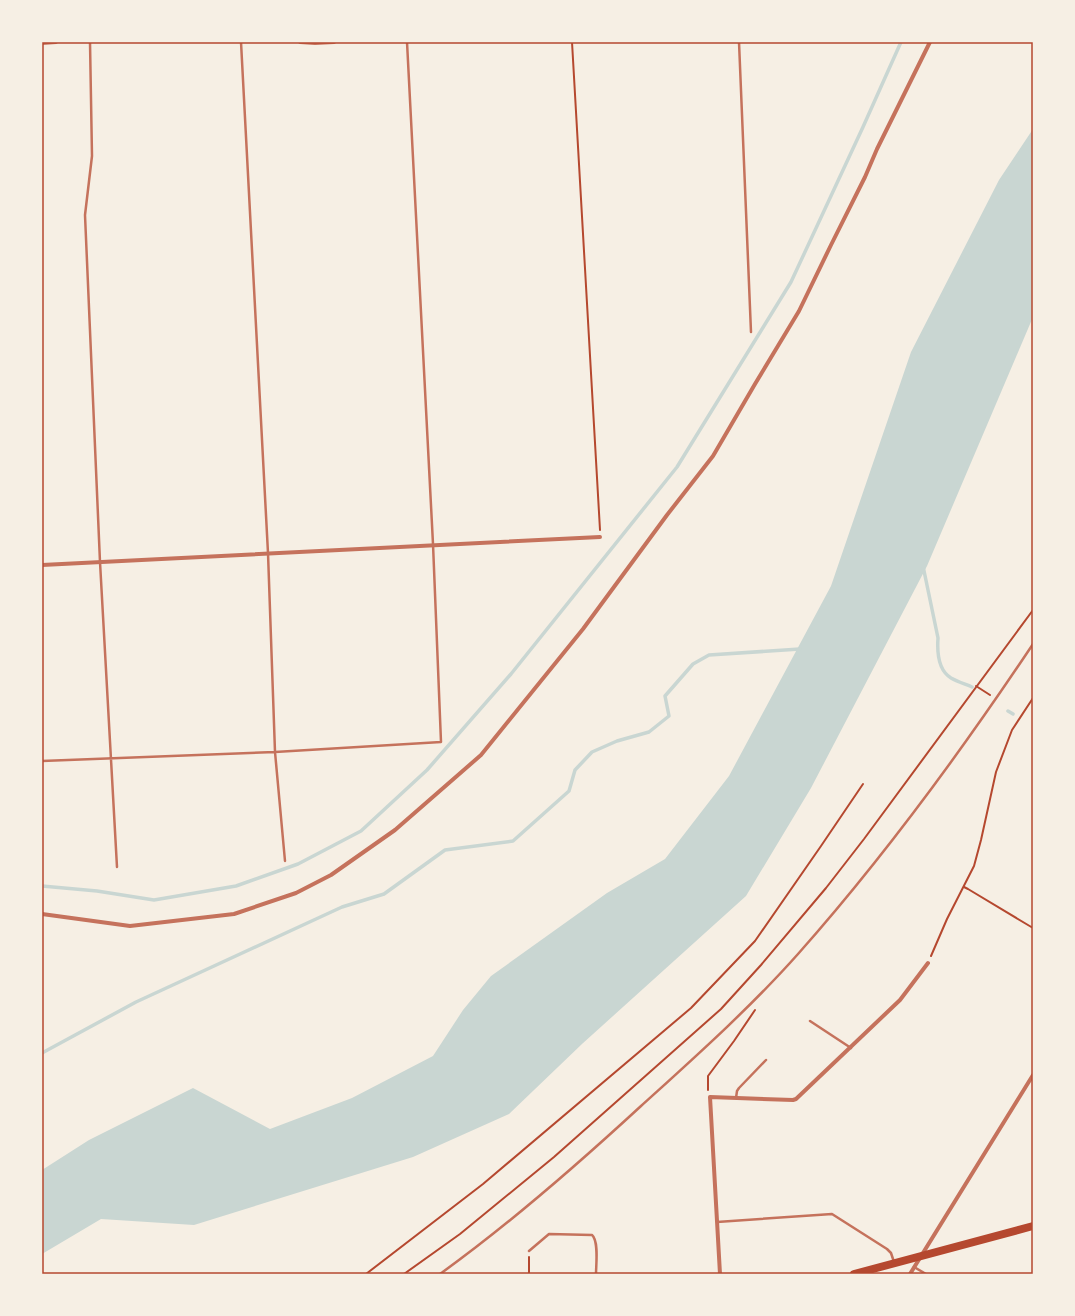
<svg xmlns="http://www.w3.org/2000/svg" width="1075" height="1316" viewBox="0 0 1075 1316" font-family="Figtree,sans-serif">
	<rect width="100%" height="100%" fill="#f6efe4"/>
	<path fill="#c9d6d2" d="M1033,129v188l-106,249 -116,222 -65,108 -164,148 -73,70 -96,43 -219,68 -93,-6 -59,35v-84l47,-30 104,-52 77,41 82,-31 81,-42 30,-46 28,-34 116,-83 58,-34 64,-83 102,-190 80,-234 88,-172z"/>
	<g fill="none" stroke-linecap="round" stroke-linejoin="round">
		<path stroke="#c9d6d2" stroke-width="3.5" d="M923,566l15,72c-1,14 0,32 13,40 7,4 14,6 21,9
			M1008,711l5,3
			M42,886l55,5 57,9 82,-14 62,-22 63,-33 66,-61 84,-96 166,-207 114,-185 72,-155 38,-85
			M42,1053l94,-51 206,-95 42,-13 61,-44 68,-9 56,-50 6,-21 17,-18 25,-11 32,-9 20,-16 -4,-20 28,-32 16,-9 91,-6"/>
		<path stroke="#b5482f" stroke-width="2" d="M572,42l28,488
			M976,686l14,9
			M964,887l4,2 65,39
			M931,956l16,-37 27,-53 7,-26 15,-68 16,-42 21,-32
			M708,1090v-14l26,-35 21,-31
			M529,1257v17
			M366,1274l117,-90 208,-176 64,-67 66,-95 42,-62
			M404,1274l56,-40 94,-77 167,-148 40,-44 65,-77 38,-49 169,-229"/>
		<path stroke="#c5725c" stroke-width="2.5" d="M90,42l2,114 -7,59 15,347 17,305
			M241,42l27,511 7,199 10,109
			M739,42l12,290
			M42,761l233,-9 166,-10 -8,-198 -26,-502
			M810,1021l41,27
			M736,1098l1,-7 2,-3 27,-28
			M717,1222l115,-8 55,35 4,4 3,9
			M529,1251l20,-17 43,1c7,6 4,30 4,39
			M914,1267l12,7
			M440,1274c71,-51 137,-109 201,-168 54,-49 109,-98 157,-152 86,-97 163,-202 235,-310"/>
		<path stroke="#c5725c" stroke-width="4" d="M300,42l15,1 19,-1
			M42,43l14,-1
			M42,565l558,-28
			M42,914l88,12 104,-12 62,-21 35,-18 64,-45 86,-75 102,-126 84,-114 46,-59 42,-72 44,-73 32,-66 34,-68 12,-28 53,-107
			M720,1274l-10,-177 83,3 3,-1 104,-99 28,-37
			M910,1274l123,-199"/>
		<path stroke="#b5482f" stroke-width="8" d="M854,1274l179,-48"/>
	</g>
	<rect width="1075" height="1316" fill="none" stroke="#f6efe4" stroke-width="86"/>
	<rect x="43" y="43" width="989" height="1230" fill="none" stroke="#b5482f" stroke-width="1.5"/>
</svg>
